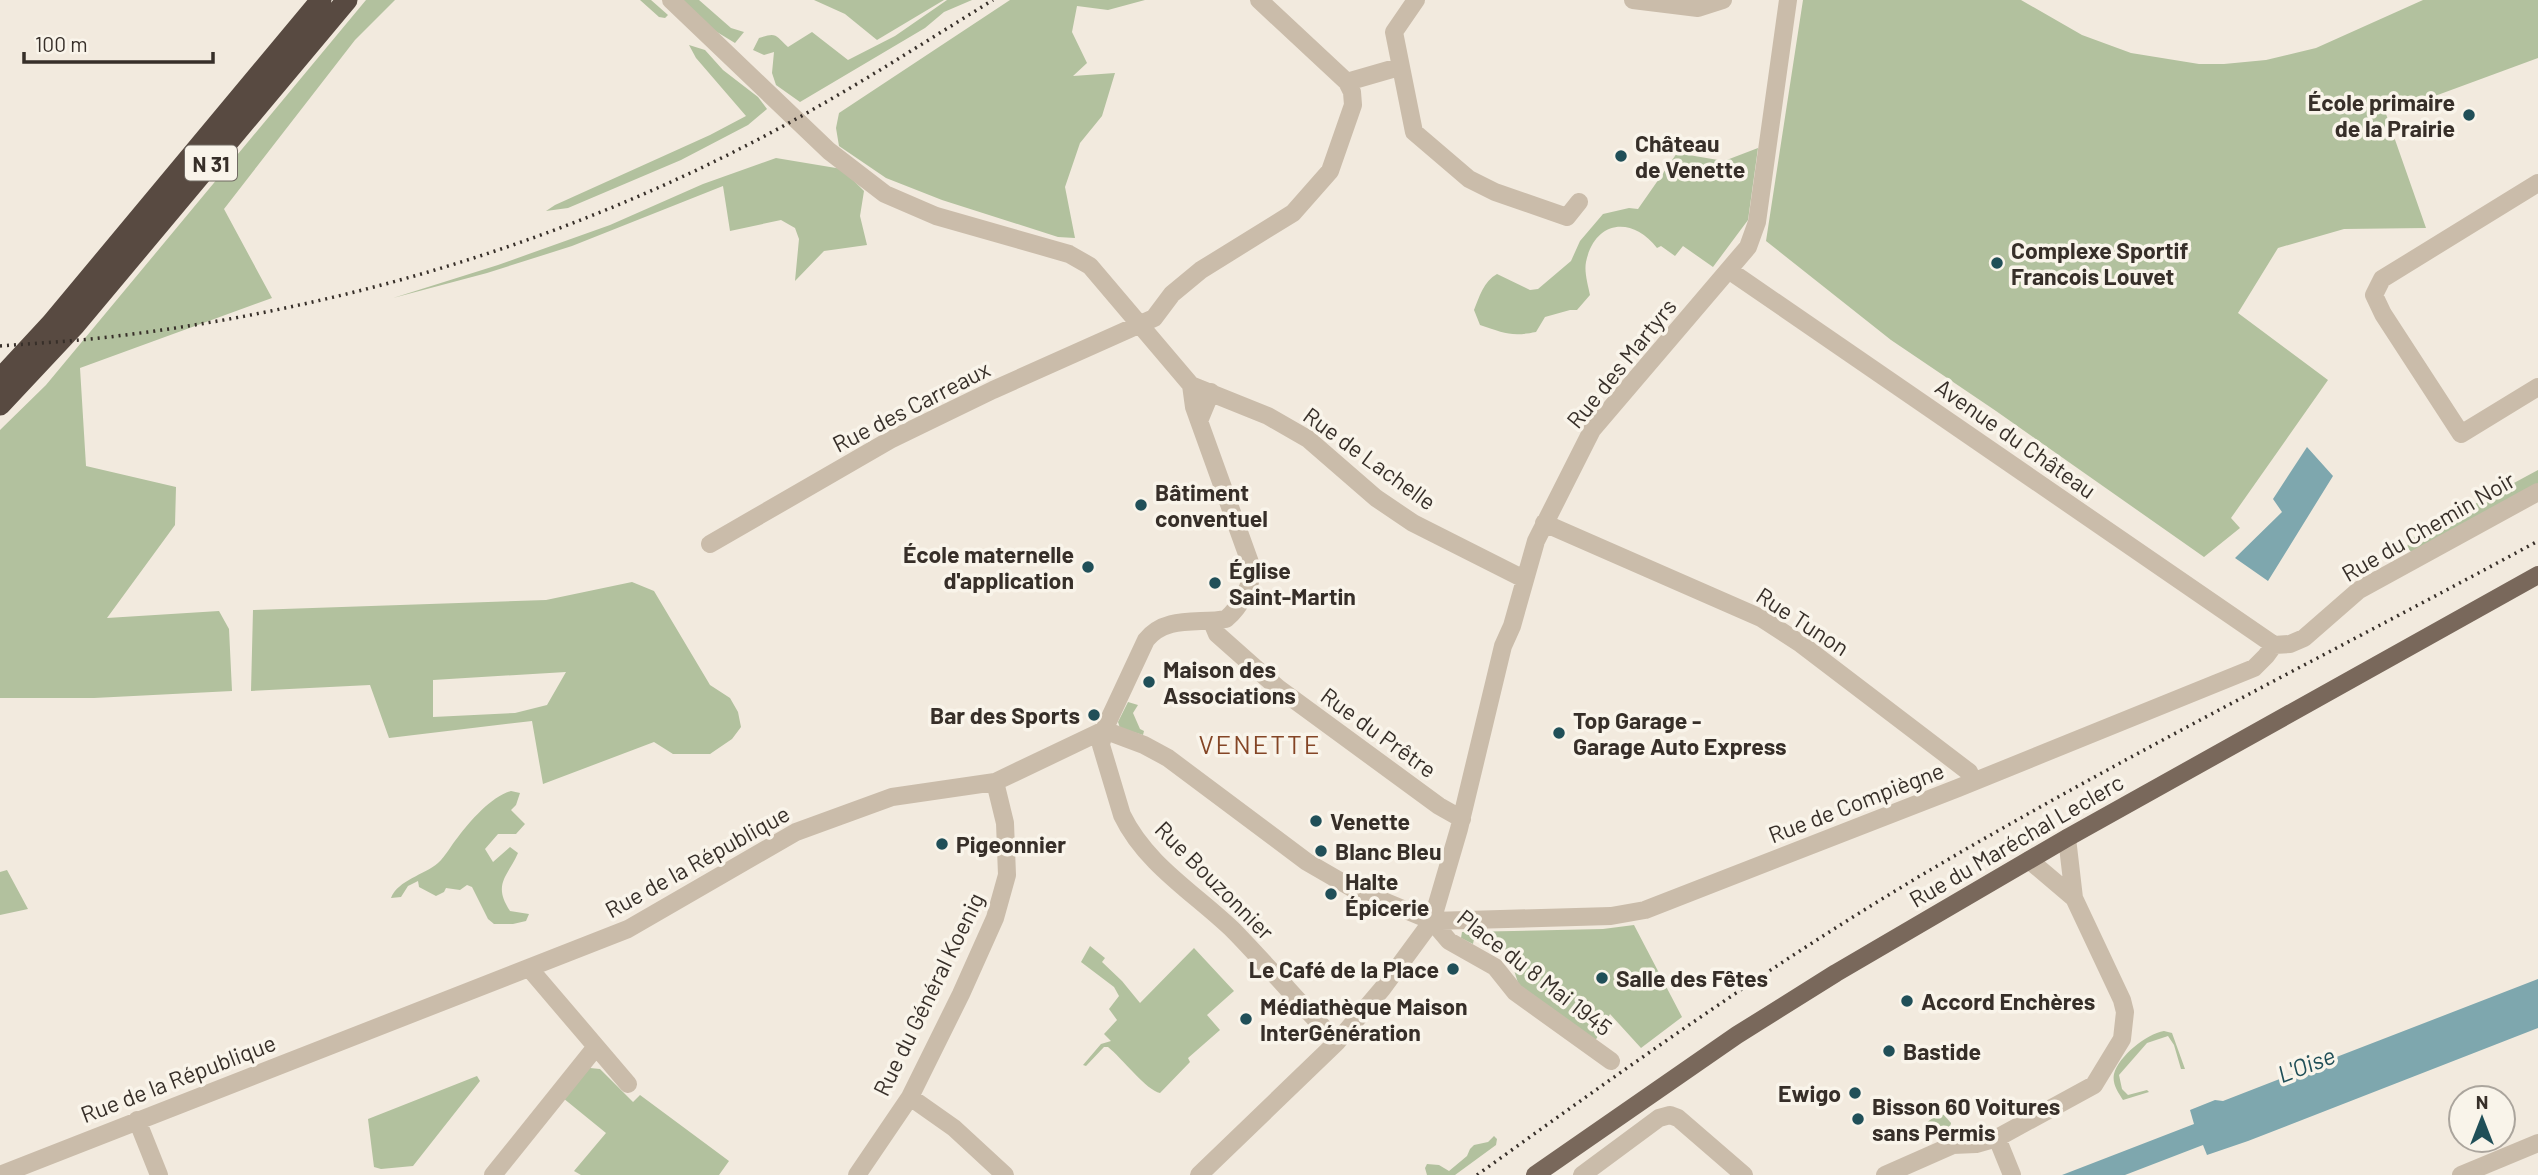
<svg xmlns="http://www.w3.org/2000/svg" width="2538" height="1175" viewBox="0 0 2538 1175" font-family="Barlow,sans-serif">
	<rect width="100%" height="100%" fill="#f2eade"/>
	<path fill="#b2c19e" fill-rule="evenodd" d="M366,0h29l-40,40 -131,169 48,89 -192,70 6,98 90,21 -1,38 -68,93 112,-7 10,18 3,62 -138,7h-94v-268l46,-45z
		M640,0h11l17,15 -3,3 -6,-1z
		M679,0h20l32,28 13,4 -9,11 -23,-14z
		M814,0h130l-67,40 -32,-26z
		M947,0h25l-28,12 -19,16 -125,74 -24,-17 -4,-12 2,-21 -10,3 -11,-5 6,-12c18,-6 16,-3 29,9l24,-15 36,28 47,-24z
		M1010,0h135l-37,10 -31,-4 -5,26 15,31 -14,13 42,-3 -13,43 -22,27 -15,44 10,51 -17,-1 -116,-37 -56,-22 -47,-32 -3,-18 3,-15z
		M1803,0h218l61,35 49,18 68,11h25l42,-4 50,-12 107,-48h115v58l-152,56 40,114 -82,1 -66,19 -40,65 90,67 -97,138 9,10 -36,29 -208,-146 -105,-71 -125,-99z
		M689,45l16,5 18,20 35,27 9,12 -19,16 -67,35 -113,48 -22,3 9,-6 155,-70 36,-19 -50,-58z
		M1758,148l-10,72 -35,47 -30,-21 -8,10 -14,-10 -4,2c-25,-32 -62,-28 -71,14 -2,10 2,23 4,33l-13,15h-7l-25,7 -9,15c-25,5 -32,1 -56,-7l-6,-15c5,-13 10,-29 23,-36l33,16 8,-1 33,-28 9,-20 23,-27 26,-6 9,1 39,-56 47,8z
		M776,158l66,11 22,22 -4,25 7,29 -43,6 -29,30 4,-42 -4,-11 -14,-8 -51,11 -7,-45 -151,60 -85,27 -94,25 105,-33 112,-40 93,-41z
		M2538,470v16l-125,68 -6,-7 3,-8z
		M632,582l22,9 56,94 20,13 8,14 3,15 -9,12 -22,15h-37l-19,-12 -111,42 -11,-63 -143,17 -19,-53 -119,6 2,-81 293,-10zM566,672l-19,33 -32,8 -82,4v-37z
		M1128,702l10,3 -5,8 7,16 4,2 -1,4 -23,-7 -2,-6z
		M511,791l9,2 -4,12 -5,5 14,14 -9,10h-18l-13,15 8,13 17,-15 8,6c-10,23 -26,31 -8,58l19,3 -3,7 -13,3h-19l-6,-5 -16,-32 -5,-2 -7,5 -14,-2 -2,4 -8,4 -17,-9 -1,-6 -10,5 -7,11 -10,1c7,-18 33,-23 47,-35 8,-7 13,-18 20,-26 12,-16 34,-41 53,-46z
		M7,870l21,39 -28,6v-43z
		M1634,925l48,92 -41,31 -31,-34 -16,29 -75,-57 -6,-19 6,-6c-14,-15 -25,-18 -45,-22l-1,5 -12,-6 1,-6 141,-3z
		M1090,946l15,12 -3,4 20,19 18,22 54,-55 40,43 -27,24 13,15 -32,28 2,4 -30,31c-13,-2 -39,-36 -52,-46h-4l-18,19 -3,-1 18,-21 10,-3 -7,-7 13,-14 -8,-11 10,-13 -5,-9 -33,-25z
		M2164,1031l8,2 13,36h-4l-7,-24 -6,-9 -21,7 -28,32 3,14 6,6 19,-5 2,2 -26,8c-5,-8 -11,-16 -9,-26 5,-18 32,-40 50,-43z
		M590,1068l10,1 33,33 7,-7 89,66 -10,14h-138l-7,-4 32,-38 -43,-35z
		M477,1076l3,5 -67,85 -32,3 -7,-2 -6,-48z
		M1938,1114l6,1 7,8 -1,4 -7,4 -12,-4 -5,-4z
		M1494,1136l3,3 -1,6 -41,30h-28l-2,-7 2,-4 12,1 10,6 18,-15 3,-7 4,-4 14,-3z"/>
	<path fill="#7ea7ae" d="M2307,447l26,29 -65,105 -33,-23 47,-46 -9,-13z
		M2538,979v49l-290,113 -41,14 -4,-10 -78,30h-63l132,-51 -4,-14 25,-10 8,1z"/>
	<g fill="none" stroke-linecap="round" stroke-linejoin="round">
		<path stroke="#cabcaa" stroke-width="18" d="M671,0l158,151 56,43 51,22 133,38 21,12 101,119 77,31 40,23 68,59 37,25 111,56
			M1416,0l-22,32 20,100 55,47 26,13 72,25 12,-15
			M1633,0l65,8 25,-8
			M1347,82l52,-15
			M2538,183l-156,96 -8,16 9,19 78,120 77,-47
			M1730,271l544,374
			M1191,385l3,22 5,14 12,-29
			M1199,421l53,147c0,18 -12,39 -26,51 -28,5 -60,-4 -80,21l-42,90 -3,15 21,70c24,50 74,79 112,116 35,36 68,75 103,111
			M1544,523l217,95 40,26 168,128 4,9
			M710,544l180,-104 103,-50 161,-72 18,-24 29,-24 92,-57 37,-42 23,-66 -1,-13 -5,-10 -88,-82
			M1212,622l5,12 61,54 161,118 23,13
			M2274,645l16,-1 14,-6 55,-48 179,-98
			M2067,838l7,60
			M1432,921l17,20 46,26 20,25 96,69
			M529,968l99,116
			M910,1097l44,31 51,47
			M137,1120l22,55
			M1997,1138l15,37
			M0,1175l628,-246 168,-97 96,-35 103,-15 109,-52 40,15 24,13 139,104 45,26 80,33 179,-5 34,-6 313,-122 296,-120 12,-12 8,-11
			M493,1175l102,-127
			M857,1175l53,-78 51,-103 34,-76 12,-43 -2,-52 -10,-41
			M1199,1175l138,-133 45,-53 50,-68 27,-92 44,-183 9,-20 24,-85 56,-111 156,-183 9,-25 31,-222
			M1582,1175l77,-57 11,-3 8,3 66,57
			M1885,1175l68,-30 23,-1 21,-6 97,-53 28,-46 3,-27 -3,-12 -48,-102 -45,-38
			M2461,1175l77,-32"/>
		<path stroke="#79685b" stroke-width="18" d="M1535,1175l202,-140 99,-62 231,-135 471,-263"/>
		<path stroke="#584a41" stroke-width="21" d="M0,379l51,-55 270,-324
			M0,405l75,-80 272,-325"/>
		<path stroke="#372f29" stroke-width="3.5" stroke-dasharray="2 5" stroke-linecap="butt" d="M0,346c39,-3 78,-5 117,-10 237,-29 470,-101 679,-217 67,-37 132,-79 197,-119
			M1477,1175c143,-103 286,-205 438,-296 202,-120 416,-226 623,-338"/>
	</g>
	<g fill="#204f58" stroke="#f9f4ea" stroke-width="2.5">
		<circle cx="2469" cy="115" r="7"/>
		<circle cx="1621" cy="156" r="7"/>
		<circle cx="1997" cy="263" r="7"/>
		<circle cx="1141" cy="505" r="7"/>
		<circle cx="1088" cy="567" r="7"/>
		<circle cx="1215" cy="583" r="7"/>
		<circle cx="1149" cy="682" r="7"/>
		<circle cx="1094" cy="715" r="7"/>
		<circle cx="1559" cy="733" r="7"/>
		<circle cx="1316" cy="821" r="7"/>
		<circle cx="942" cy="844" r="7"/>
		<circle cx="1321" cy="851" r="7"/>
		<circle cx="1331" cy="894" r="7"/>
		<circle cx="1453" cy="969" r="7"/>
		<circle cx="1602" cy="978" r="7"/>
		<circle cx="1907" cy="1001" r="7"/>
		<circle cx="1246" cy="1019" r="7"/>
		<circle cx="1889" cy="1051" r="7"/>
		<circle cx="1855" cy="1093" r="7"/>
		<circle cx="1858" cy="1119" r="7"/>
	</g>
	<g text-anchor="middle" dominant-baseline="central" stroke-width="7" stroke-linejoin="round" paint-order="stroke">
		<rect fill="#f9f4ea" stroke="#716a63" stroke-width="2" x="185" y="145.5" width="52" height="35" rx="5"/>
		<g font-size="21" font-weight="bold" fill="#372f29">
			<text x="211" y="163">N 31</text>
		</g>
		<g font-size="23" font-weight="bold" fill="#372f29" stroke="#f9f4ea" text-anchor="start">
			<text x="2455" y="102" text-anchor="end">École primaire<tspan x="2455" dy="26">de la Prairie</tspan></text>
			<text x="1635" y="143">Château<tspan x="1635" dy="26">de Venette</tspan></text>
			<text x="2011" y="250">Complexe Sportif<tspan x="2011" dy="26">Francois Louvet</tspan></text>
			<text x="1155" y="492">Bâtiment<tspan x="1155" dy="26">conventuel</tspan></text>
			<text x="1074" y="554" text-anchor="end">École maternelle<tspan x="1074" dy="26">d'application</tspan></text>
			<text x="1229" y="570">Église<tspan x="1229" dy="26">Saint-Martin</tspan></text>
			<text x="1163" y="669">Maison des<tspan x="1163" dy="26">Associations</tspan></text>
			<text x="1080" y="715" text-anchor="end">Bar des Sports</text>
			<text x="1573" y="720">Top Garage -<tspan x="1573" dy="26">Garage Auto Express</tspan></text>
			<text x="1330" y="821">Venette</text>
			<text x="956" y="844">Pigeonnier</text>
			<text x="1335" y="851">Blanc Bleu</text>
			<text x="1345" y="881">Halte<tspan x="1345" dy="26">Épicerie</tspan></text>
			<text x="1439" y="969" text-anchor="end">Le Café de la Place</text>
			<text x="1616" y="978">Salle des Fêtes</text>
			<text x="1921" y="1001">Accord Enchères</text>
			<text x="1260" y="1006">Médiathèque Maison<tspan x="1260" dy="26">InterGénération</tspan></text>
			<text x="1903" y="1051">Bastide</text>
			<text x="1841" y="1093" text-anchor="end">Ewigo</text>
			<text x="1872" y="1106">Bisson 60 Voitures<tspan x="1872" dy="26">sans Permis</tspan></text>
		</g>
		<g font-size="23" fill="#372f29" stroke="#f9f4ea">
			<text transform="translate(1621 363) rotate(-51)">Rue des Martyrs</text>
			<text transform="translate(911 406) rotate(-27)">Rue des Carreaux</text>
			<text transform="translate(2016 438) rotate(35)">Avenue du Château</text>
			<text transform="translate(1370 458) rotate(36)">Rue de Lachelle</text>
			<text transform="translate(2428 526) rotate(-30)">Rue du Chemin Noir</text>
			<text transform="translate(1803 621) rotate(33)">Rue Tunon</text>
			<text transform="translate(1379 732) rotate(36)">Rue du Prêtre</text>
			<text transform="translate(1856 802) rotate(-21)">Rue de Compiègne</text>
			<text transform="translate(2016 840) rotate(-30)">Rue du Maréchal Leclerc</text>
			<text transform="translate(697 861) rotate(-29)">Rue de la République</text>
			<text transform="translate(1215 880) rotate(45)">Rue Bouzonnier</text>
			<text transform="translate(1535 972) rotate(38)">Place du 8 Mai 1945</text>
			<text transform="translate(928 994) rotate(-64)">Rue du Général Koenig</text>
			<text transform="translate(178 1078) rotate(-21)">Rue de la République</text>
		</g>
		<g font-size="24" font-style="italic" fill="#204f58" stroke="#f9f4ea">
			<text transform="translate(2306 1064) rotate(-21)">L'Oise</text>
		</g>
		<g font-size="26" letter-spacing="2" fill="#844525" stroke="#f9f4ea">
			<text x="1260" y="743">VENETTE</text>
		</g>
	</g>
	<g transform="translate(2482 1119)"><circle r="33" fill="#f9f4ea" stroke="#aba59d" stroke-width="2"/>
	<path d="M0-5L12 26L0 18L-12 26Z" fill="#204f58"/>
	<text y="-10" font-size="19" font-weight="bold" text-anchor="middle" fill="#372f29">N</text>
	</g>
	<path d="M24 52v10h189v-10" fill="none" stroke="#372f29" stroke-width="3.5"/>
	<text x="35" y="52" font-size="21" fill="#372f29" stroke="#f9f4ea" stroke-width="5" paint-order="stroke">100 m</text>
</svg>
